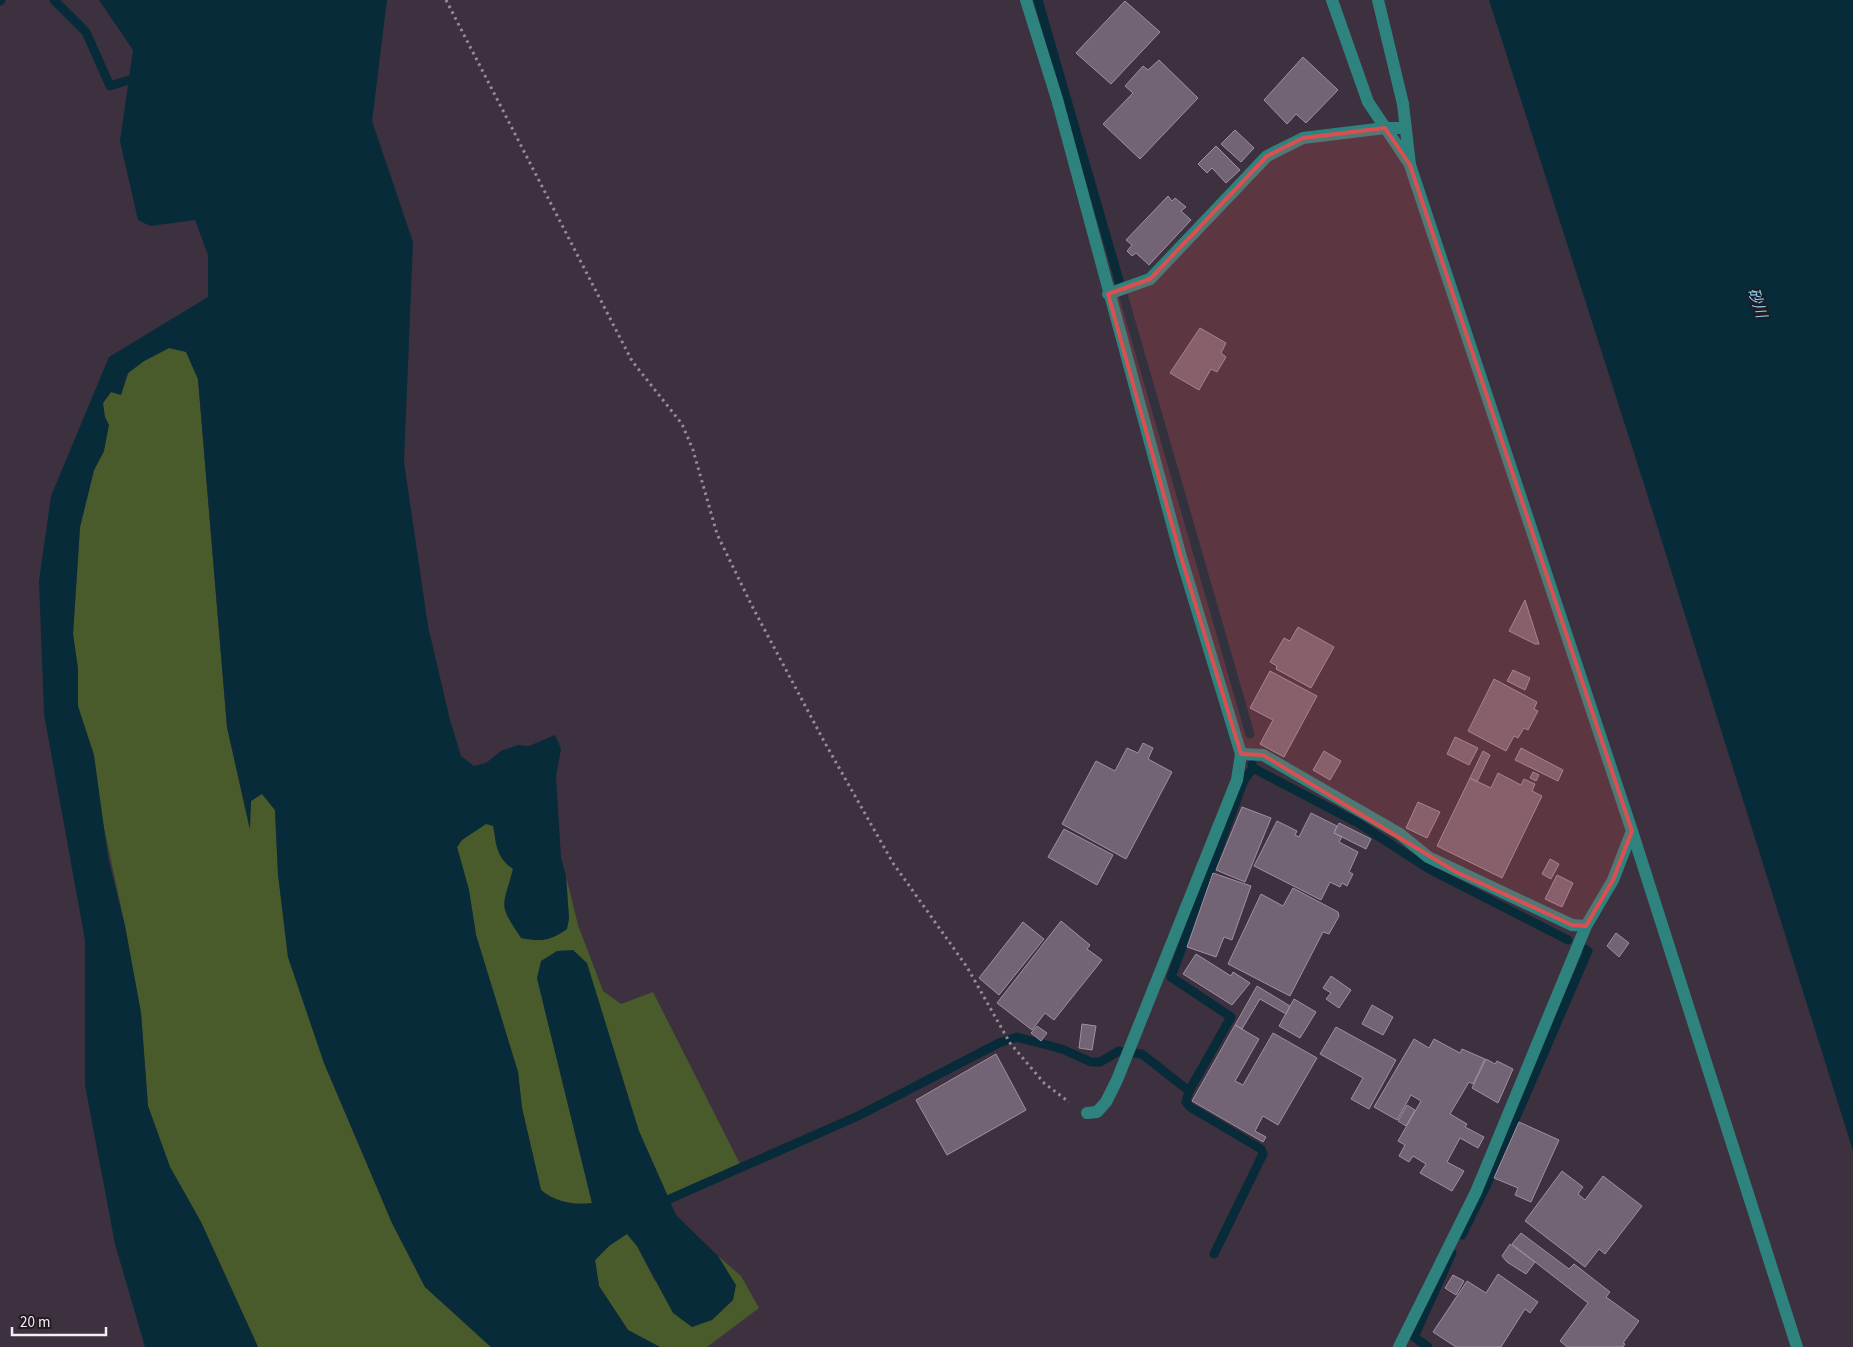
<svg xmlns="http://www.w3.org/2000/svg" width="1853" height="1347" viewBox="0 0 1853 1347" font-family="'Source Sans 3','Noto Sans JP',sans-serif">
	<rect width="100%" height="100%" fill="#3d313f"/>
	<path fill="#495b2a" d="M169,348l17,3 12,28 29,348 22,99 2,-25 11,-7 13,16 3,64 10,83 36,106 68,160 33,64 66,60h-233l-57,-125 -31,-55 -22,-61 -7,-93 -16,-87 -47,-220v-37l-5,-35 7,-107 14,-57 10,-19 -1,-48 8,-11 10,2 7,-21 16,-12z
		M486,823l8,3 2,19 17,24 -3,12 59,38 -3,-43 12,49 25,66 18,13 32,-12 87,172 -72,32 -29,-64 -102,-154 55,225c-18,2 -37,-1 -51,-13l-19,-82 -4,-36 -42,-137 -7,-45 -12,-43 5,-7z
		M626,1233l11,13 18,35 80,4 -17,-29 23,20 18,32 -52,39h-47l-32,-17 -29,-44 -4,-26 14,-14z"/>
	<path fill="#072b39" d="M99,0h288l-15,121 41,121 -9,220 24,164 22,94 11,36 13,10 12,-3 15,-12 17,-6 11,1 26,-11 6,14 -5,27 5,82 5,18 3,43 -2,10c-16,12 -27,13 -46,9 -24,-36 -18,-30 -8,-69 -17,-12 -16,-23 -20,-43l-7,-2 -24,16 -5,7 12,43 7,45 42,137 4,36 19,82c14,12 33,16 51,13l-55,-225 4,-17 16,-10 16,-1 14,13 52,168 37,84 42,41 18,29 -3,15 -21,20 -20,7 -19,-14 -36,-67 -10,-12 -18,12 -14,14 4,26 29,44 32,17h-169l-66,-60 -33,-64 -68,-160 -36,-106 -10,-83 -3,-64 -13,-16 -11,7 -1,28 -23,-102 -29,-348 -12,-27 -17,-4 -25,13 -16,12 -7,22 -10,-3 -8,11 2,14 4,8 -5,26 -10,19 -14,57 -7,107 5,35v37l16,49 14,102 17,69 16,87 7,93 22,61 31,55 57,125h-113l-30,-103 -30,-159v-145l-41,-226 -5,-133 12,-85 58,-139 99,-60v-42l-13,-35 -45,6 -12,-6 -18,-79 13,-91z
		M1489,0h363l1,2v1149l-210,-670z"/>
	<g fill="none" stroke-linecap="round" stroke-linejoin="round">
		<path stroke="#072b39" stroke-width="9" d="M54,0l32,32 24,54 29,-9
			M1038,0l212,734
			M0,1l1,-1
			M1252,764l1,4 105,55 71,46 139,71
			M665,1201l193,-85 141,-73 18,-6 45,12 29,13h9l19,-11 23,3 47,37
			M1462,1235l26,-53 100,-231 -3,-2
			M1214,1254l49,-100 -2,-5 -71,-42 -4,-5 3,-11 42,-74 -60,-40 73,-197 9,-12
			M1428,1347l-14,-10 38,-84"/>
	</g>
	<path fill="#726474" stroke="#9e90a0" d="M1125,1l35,31 -49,52 -35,-31z
		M1303,57l35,33 -32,33 -10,-9 -9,10 -23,-24z
		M1159,60l39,38 -58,61 -37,-35 30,-31 -8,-7 18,-20 5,4z
		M1235,130l19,18 -13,14 -20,-18z
		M1216,146l24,24 -14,13 -14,-15 -5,5 -9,-9z
		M1168,196l4,5 3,-3 11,9 -5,4 10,9 -42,45 -13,-12 -4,3 -5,-5 5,-6 -6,-5z
		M1200,328l26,15 -5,10 5,4 -9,15 -6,-3 -12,21 -29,-17z
		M1525,600l14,44h-4l-26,-13z
		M1298,627l36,20 -23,41 -35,-19 1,-3 -7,-4 14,-24 6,3z
		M1513,670l17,8 -5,12 -18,-9z
		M1270,671l47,25 -33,61 -24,-13 13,-24 -23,-12z
		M1494,679l43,23 -3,7 4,2 -10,19 -4,-2 -6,10 -4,-2 -8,15 -38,-20z
		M1455,737l23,11 -9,17 -22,-11z
		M1143,743l10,5 -5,11 24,13 -46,87 -64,-35 34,-63 19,10 12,-23 11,5z
		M1521,748l42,22 -5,11 -43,-21z
		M1324,751l17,10 -11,19 -17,-10z
		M1483,751l7,4 -13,27 -7,-4z
		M1533,772l6,3 -3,6 -6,-3z
		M1498,773l23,12 3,-6 11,5 -3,7 10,5 -40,82 -65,-32 33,-68 21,10z
		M1418,802l22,10 -13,26 -21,-10z
		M1242,807l29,11 -26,64 -29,-12z
		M1311,813l26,13 -3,7 8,4 -3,5 19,10 -9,20 4,2 -6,12 -5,-3 -2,4 -10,-5 -9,18 -67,-34 23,-45 20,10 -2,4 4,2z
		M1339,823l32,16 -5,10 -32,-16z
		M1064,829l49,26 -16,30 -49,-28z
		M1550,859l9,5 -8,15 -9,-5z
		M1213,873l38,13 -19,54 -8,-3 -8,20 -29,-10z
		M1557,875l16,8 -11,24 -17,-8z
		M1293,888l45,24 1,4 -10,18 -6,-2 -33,64 -62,-32 33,-70 22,12z
		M1061,921l29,24 -3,4 15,11 -48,60 -9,-7 -13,17 -35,-27z
		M1023,922l21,17 -45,56 -20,-17z
		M1616,933l13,10 -10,14 -12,-11z
		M1196,954l35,22 2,-4 17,11 -18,22 -49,-31z
		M1331,976l20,14 -12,18 -13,-9 5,-6 -8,-5z
		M1257,986l33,20 -4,8 -26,-15 -18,30 -7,-4z
		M1294,999l22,13 -16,26 -21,-12z
		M1372,1005l21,12 -10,18 -21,-11z
		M1082,1024l14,2 -4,24 -13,-2z
		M1235,1025l24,14 -24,42 8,4 30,-52 44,25 -39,67 -15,-9 -8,15 11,6 -3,5 -71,-41z
		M1037,1026l10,7 -6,8 -10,-8z
		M1336,1027l60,33 -27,49 -18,-10 12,-21 -43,-24z
		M1414,1039l15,9 5,-9 26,14 2,-4 23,10 -12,25 -4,-2 -19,32 17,10 -2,3 19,10 -6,11 -18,-10 -13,24 17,9 -12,20 -32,-18 6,-9 -13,-8 -4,6 -10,-6 6,-11 -7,-4 23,-40 -10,-6 -14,25 -23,-13z
		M996,1054l30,56 -79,45 -31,-55z
		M1486,1059l9,5 2,-3 16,8 -15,34 -26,-15z
		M1407,1105l8,5 -9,16 -8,-5z
		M1519,1122l40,18 -28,62 -16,-7 3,-7 -24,-10z
		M1562,1171l21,16 -5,7 7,6 18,-24 39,30 -37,48 -6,-5 -14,18 -60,-46z
		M1521,1233l48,36 5,-5 36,28 -4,5 33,24 -16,22 2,1 -2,3h-56l-7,-6 28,-38 -76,-59z
		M1510,1244l25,18 -9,12 -19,-12 -5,-6z
		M1498,1274l40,28 -8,11 -5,-4 -24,38h-45l-23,-15 34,-51 19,12z
		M1453,1275l11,6 -8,14 -11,-7z"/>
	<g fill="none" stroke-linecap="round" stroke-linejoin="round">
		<path stroke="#968c97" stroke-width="3" stroke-dasharray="2.5 4" stroke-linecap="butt" d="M446,0l186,361 50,63 11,26 24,84 35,72 73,137 68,120 74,104 43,76 34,40 25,19"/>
		<path stroke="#2e837f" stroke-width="12" d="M1026,0l31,99 124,458 60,197 -4,26 -120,300 -11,22 -9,10 -10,1
			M1332,0l36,102 41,61
			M1378,0l25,104 7,61 222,666 165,516
			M1108,294l42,-15 117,-123 36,-18 82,-10h21
			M1241,754l22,1 137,79 28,23 144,68 14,1
			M1399,1347l77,-155 110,-266 27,-46 19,-49"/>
	</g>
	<path fill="#dc4f51" fill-opacity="0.2" stroke="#dc4f51" stroke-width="4" stroke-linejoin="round" d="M1385,128l25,37 222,666 -19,49 -27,46 -14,-1 -116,-53 -193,-117 -22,-1 -60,-197 -73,-263 42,-15 117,-123 36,-18z"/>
	<g text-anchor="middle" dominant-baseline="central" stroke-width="4" stroke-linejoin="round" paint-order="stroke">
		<g font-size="15" font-style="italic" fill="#87d1f5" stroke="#211b22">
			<text transform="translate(1757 303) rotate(72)">砂川</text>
		</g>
	</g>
	<path d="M12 1327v8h94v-8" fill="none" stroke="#f5edf6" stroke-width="2.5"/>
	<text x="20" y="1327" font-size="15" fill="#f5edf6" stroke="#211b22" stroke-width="4" paint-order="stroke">20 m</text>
</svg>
